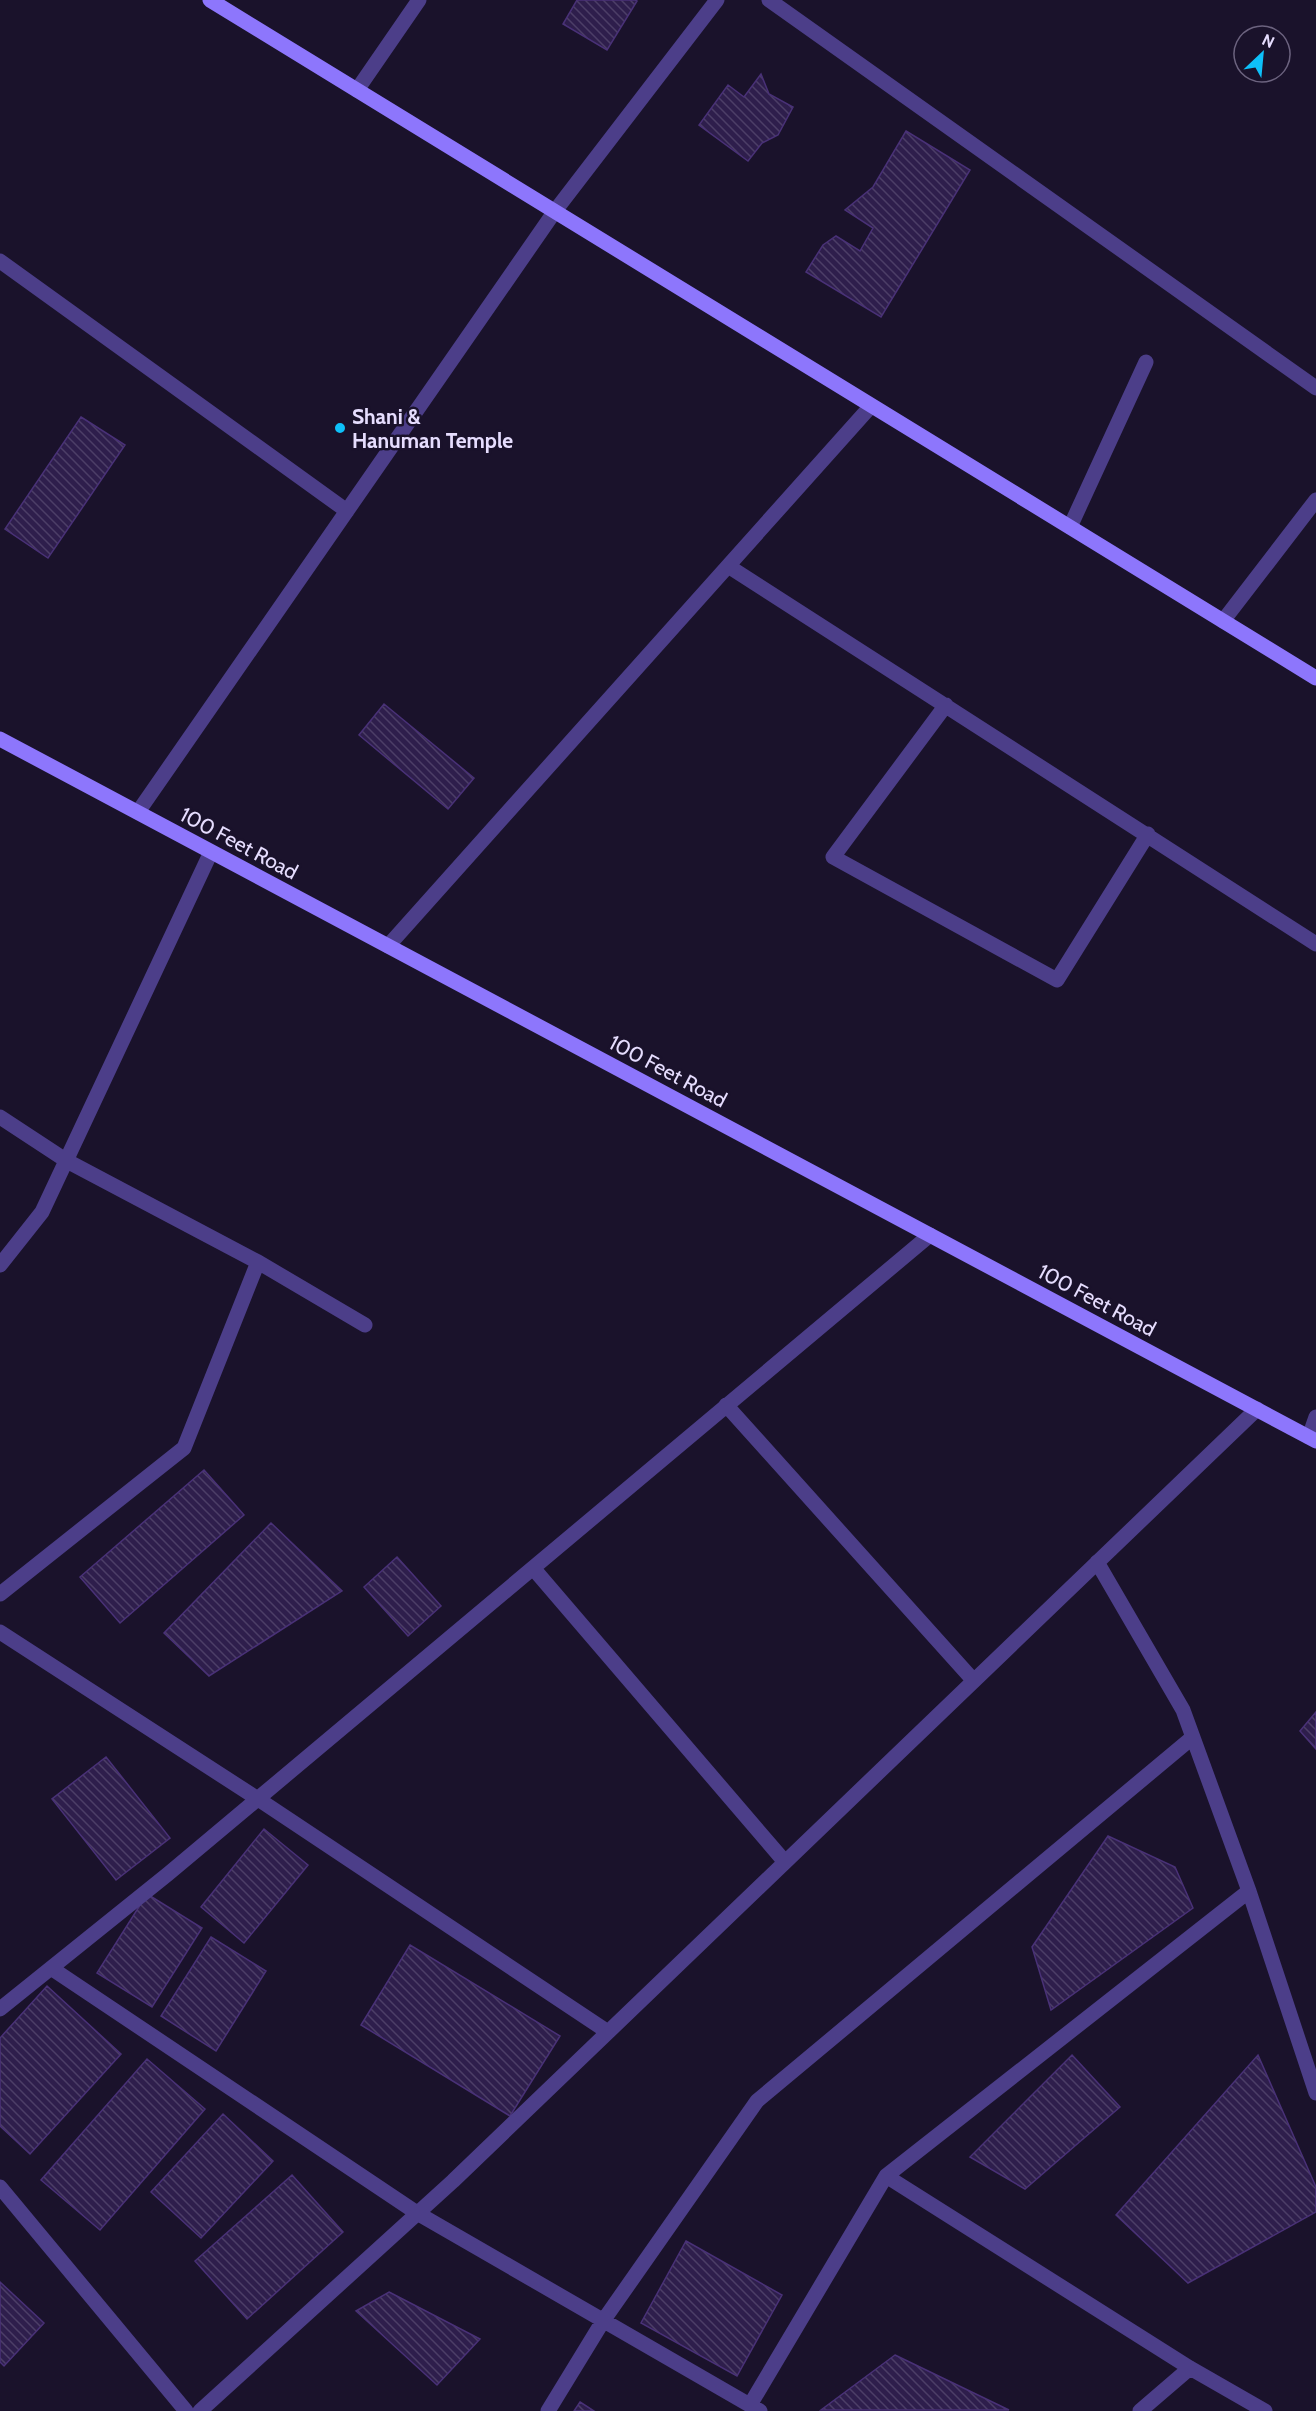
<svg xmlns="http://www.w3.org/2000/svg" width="1316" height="2411" viewBox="0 0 1316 2411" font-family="Cabin,sans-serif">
	<defs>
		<pattern id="building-back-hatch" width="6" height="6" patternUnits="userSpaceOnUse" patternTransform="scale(1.5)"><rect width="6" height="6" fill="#2e1e4c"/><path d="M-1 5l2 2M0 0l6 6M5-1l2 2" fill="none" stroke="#4c3e67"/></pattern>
	</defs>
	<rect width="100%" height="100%" fill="#1a122b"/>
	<path fill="url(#building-back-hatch)" stroke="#493177" stroke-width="1.5" d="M577,0h58l2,1 -30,49 -44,-26z
		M761,74l8,20 24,13 -15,28 -16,8 -14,18 -49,-36 29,-40 16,12z
		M906,131l64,39 -89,147 -75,-45 17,-27 13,-9 24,15 13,-23 -28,-18 28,-23z
		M81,417l44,28 -77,113 -43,-29z
		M384,704l90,74 -26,31 -89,-74z
		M204,1470l40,45 -124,108 -40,-46z
		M271,1523l71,68 -133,85 -45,-43z
		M397,1557l44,49 -33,30 -44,-49z
		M1316,1712v37l-16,-18z
		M106,1757l64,81 -54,42 -64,-81z
		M264,1829l44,36 -64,78 -43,-36z
		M1108,1836l67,31 18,41 -142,102 -19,-63z
		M147,1894l55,34 -50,79 -55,-34z
		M211,1937l55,34 -50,80 -55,-35z
		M410,1945l150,91 -50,80 -149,-91z
		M47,1986l74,68 -91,100 -30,-28v-88z
		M1072,2055l48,52 -95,82 -55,-32z
		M1258,2055l58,132v25l-128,71 -72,-68z
		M147,2059l58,50 -105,121 -59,-50z
		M223,2114l50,47 -72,77 -50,-46z
		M292,2175l51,57 -96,87 -52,-58z
		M686,2241l96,54 -45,81 -96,-53z
		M0,2282l44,41 -40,43 -4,-4z
		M389,2292l91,47 -43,46 -81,-74z
		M895,2355l114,55h-188z
		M580,2402l14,9h-20z"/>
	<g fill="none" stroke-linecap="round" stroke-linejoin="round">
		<path stroke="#4c3e89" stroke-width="15" d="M769,0l547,388
			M357,90l62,-90
			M0,261l347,250
			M1070,527l76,-165
			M728,566l588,378
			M1223,621l93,-121
			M946,705l-113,152 224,123 91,-146
			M138,812l417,-601 162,-211
			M388,946l483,-540
			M0,1117l67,44 191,101 107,63
			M0,1265l42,-53 169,-360
			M726,1405l248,276
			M1309,1437l7,-20
			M1097,1562l86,148 66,181 67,202
			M533,1568l252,294
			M0,1594l184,-146 74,-186
			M0,1632l258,167 350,233
			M51,1968l366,245 343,198
			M0,2009l168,-135 762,-639
			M886,2176l304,192 75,43
			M0,2187l186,224
			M750,2405l136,-229 363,-285
			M200,2411l253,-230 804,-772
			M548,2411l55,-90 154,-220 436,-364
			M1140,2411l50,-43"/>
		<path stroke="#8d76fc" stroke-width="15" d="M210,0l1106,678
			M0,739l1316,702"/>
	</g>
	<circle fill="#0ec0f9" stroke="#1a122b" stroke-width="2" cx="340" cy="428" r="6"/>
	<g text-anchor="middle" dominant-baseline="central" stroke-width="5" stroke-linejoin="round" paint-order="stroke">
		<g font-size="21" font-weight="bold" fill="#e6ddfe" stroke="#1a122b" text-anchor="start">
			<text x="352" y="416">Shani &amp;<tspan x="352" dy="24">Hanuman Temple</tspan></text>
		</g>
		<g font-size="21" fill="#e6ddfe" stroke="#1a122b">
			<text transform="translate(239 843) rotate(28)">100 Feet Road</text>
			<text transform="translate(668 1071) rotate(28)">100 Feet Road</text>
			<text transform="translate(1097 1300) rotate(28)">100 Feet Road</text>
		</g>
	</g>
	<g transform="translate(1262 54) rotate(26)"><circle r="28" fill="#1a122b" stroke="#6c637f" stroke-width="1.5"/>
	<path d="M0-4.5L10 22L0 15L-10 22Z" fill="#0ec0f9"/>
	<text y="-9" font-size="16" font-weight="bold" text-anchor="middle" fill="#e6ddfe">N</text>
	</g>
</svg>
